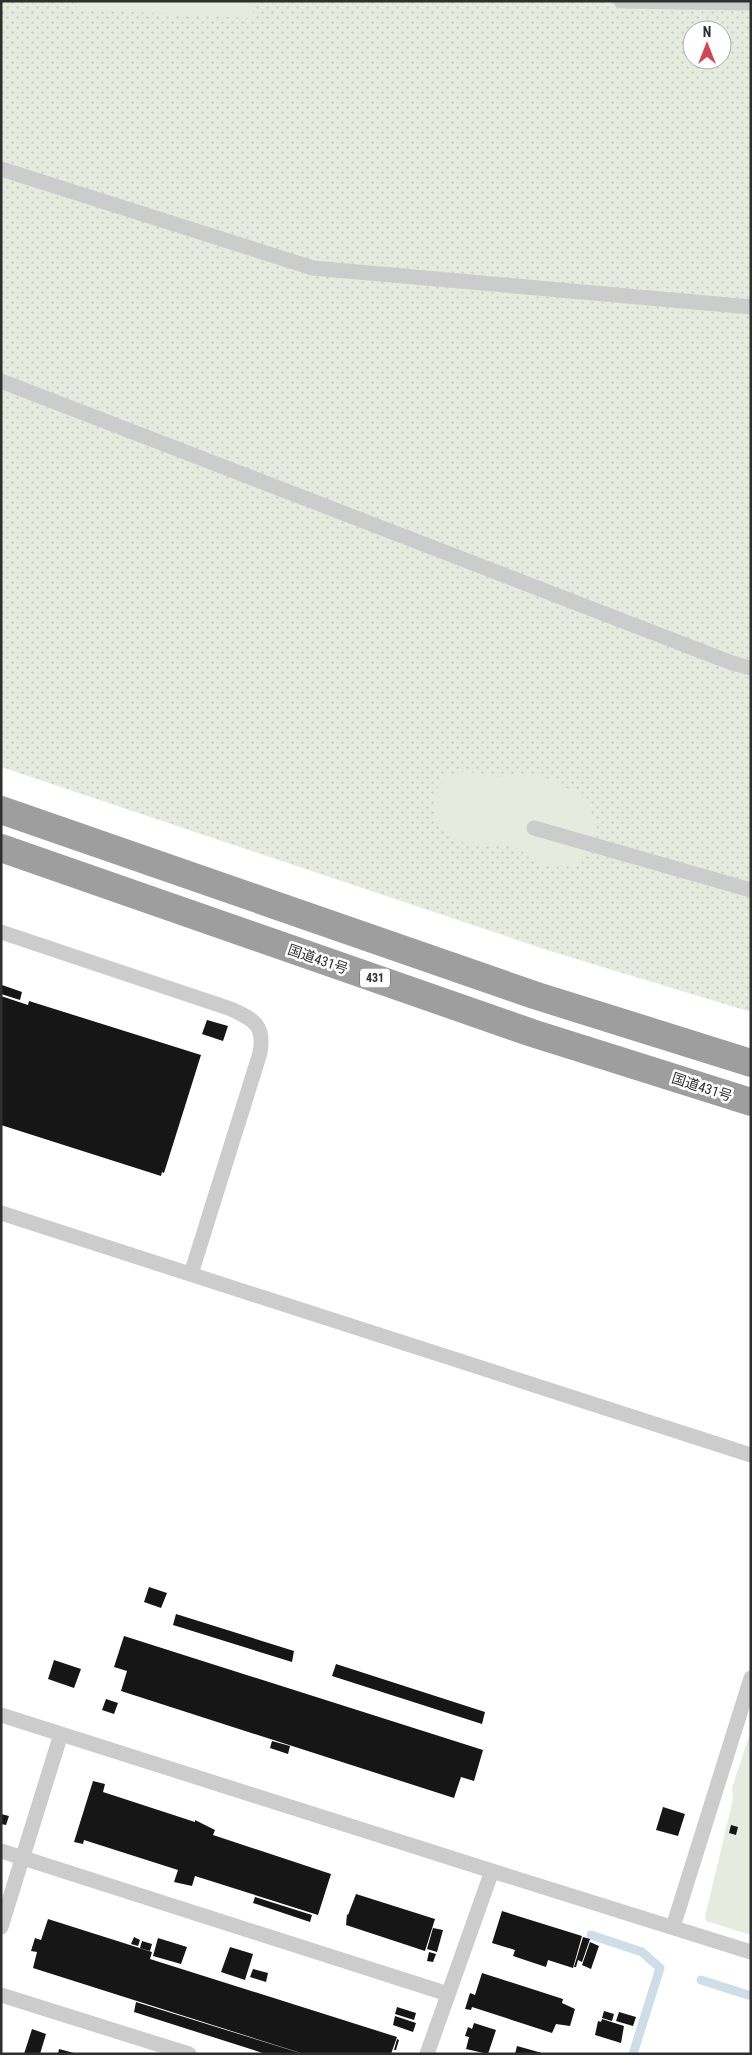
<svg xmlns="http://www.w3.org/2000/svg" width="752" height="2055" viewBox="0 0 752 2055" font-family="'Roboto Condensed','Noto Sans JP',sans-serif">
	<defs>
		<pattern id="grass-dots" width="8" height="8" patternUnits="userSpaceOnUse" patternTransform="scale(1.25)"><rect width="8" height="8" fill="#e5ebdf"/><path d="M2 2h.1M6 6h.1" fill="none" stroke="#c5cac0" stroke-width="1.8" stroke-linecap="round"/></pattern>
	</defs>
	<rect width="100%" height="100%" fill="#fff"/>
	<path fill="url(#grass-dots)" fill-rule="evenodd" d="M1,1h750v1011l-201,-61 -549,-184zM692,30h30v30h-30z"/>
	<path fill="#e5ebdf" d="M77,1h176v17l-176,-9z
		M466,771c10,2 22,5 33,6 12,0 20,-5 34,-2 11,2 39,14 48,22 7,6 14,21 16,30 1,5 -3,13 -5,18 -4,13 -19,21 -32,22 -23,2 -32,-15 -48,-21 -14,-6 -30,1 -45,-3 -23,-6 -39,-28 -31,-52 2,-5 8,-11 11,-15z
		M751,1730v205l-45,-14 -1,-4 28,-118 -1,-11z"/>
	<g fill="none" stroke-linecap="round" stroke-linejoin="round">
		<path stroke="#cddee8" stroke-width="9" d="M591,1935l51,17 18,16 -27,86
			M701,1980l50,16"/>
	</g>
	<path fill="#161616" d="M2,985l20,7 -2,8 -19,-6z
		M1,996l27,9 1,-4 172,54 -37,118 -2,-1 -1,4 -160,-51z
		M207,1020l21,6 -5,15 -21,-7z
		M149,1587l18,6 -6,15 -17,-6z
		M176,1614l118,37 -2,11 -119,-37z
		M124,1636l359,114 -9,31 -13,-4 -7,21 -333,-107 6,-20 -13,-4z
		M54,1660l27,9 -7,19 -26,-9z
		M336,1664l149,48 -3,12 -150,-48z
		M106,1699l12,4 -4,11 -12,-4z
		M272,1741l18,5 -2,8 -18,-6z
		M93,1781l12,3 -2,8 92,30v-2l20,10 -2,5 118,39 -13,41 -123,-39 -3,10 -18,-4 4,-12 -94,-30 -1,4 -9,-2z
		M663,1807l22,7 -7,22 -22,-6z
		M1,1814l8,2 -3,9 -5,-1z
		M731,1825l7,2 -2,8 -7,-2z
		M356,1894l79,25 -10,32 -79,-26 1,-11 1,1z
		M255,1897l57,18 -2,7 -57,-19z
		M502,1911l80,25 -9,32 -25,-8 -2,7 -33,-11 2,-6 -23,-7z
		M48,1919l104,33 -2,7 247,78 -6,17h-87l-271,-86 4,-16 -6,-1 4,-13 6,2z
		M433,1928l10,2 -6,22 -10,-3z
		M134,1937l6,3 -2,6 -7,-2z
		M583,1937l7,2 -8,23 -4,-2 -2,7h-2z
		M158,1938l29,9 -6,17 -28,-8z
		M142,1941l10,3 -2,7 -10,-3z
		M590,1942l9,4 -8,23 -9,-4z
		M230,1947l23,7 -8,26 -24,-8z
		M429,1952l7,2 -3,8 -6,-1z
		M253,1969l15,4 -2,9 -16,-5z
		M482,1973l81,26 -1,4 13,6 -5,17 -14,-2 -4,9 -80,-26 -1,3 -6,-1 5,-16 5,2z
		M136,2002l164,51v1h-34l-132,-42z
		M397,2007l19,6 -2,7 -19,-6z
		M604,2011l10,3 -2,7 -10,-3z
		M619,2012l17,5 -3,9 -17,-5z
		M395,2016l21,7 -3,9 -20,-7z
		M602,2019l22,7 -3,17 -26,-8 3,-14 3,1z
		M474,2023l22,7 -8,24 -22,-5 3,-12 -4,-1 3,-9 4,2z
		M32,2029l14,5 -6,20h-16z
		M397,2039l2,1 -3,10h-2z
		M517,2046l25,7v1h-27z
		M59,2049l15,4v1h-16z"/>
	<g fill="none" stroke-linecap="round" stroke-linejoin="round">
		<path stroke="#ccc" stroke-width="15" d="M621,1l130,2
			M1,169l312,99 438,39
			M1,381l731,282 19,5
			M534,828l217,62
			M1,932l230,77c23,11 34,16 29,44l-69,221
			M1,1213l750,242
			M1,1715l491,156
			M1,1851l447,143
			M1,1927l60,-193
			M673,1927l78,-249
			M1,1995l188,59
			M427,2054l65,-183 259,81"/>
		<path stroke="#9e9e9e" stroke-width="28" d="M1,810l533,185 217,68
			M1,848l531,185 219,69"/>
	</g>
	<g text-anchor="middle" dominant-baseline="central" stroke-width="5" stroke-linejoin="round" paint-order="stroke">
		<rect fill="#fff" stroke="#6d6d6d" stroke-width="1" x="360" y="968.5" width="30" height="19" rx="4"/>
		<g font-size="12" font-weight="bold" fill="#2f2f2f">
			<text x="375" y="978">431</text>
		</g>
		<g font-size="14" fill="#2f2f2f" stroke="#fff">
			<text transform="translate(318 959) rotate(19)">国道431号</text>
			<text transform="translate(702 1087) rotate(18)">国道431号</text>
		</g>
	</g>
	<rect width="752" height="2055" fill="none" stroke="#2f2f2f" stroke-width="5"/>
	<g transform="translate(707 45)"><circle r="24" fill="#ffffff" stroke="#acacac"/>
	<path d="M0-4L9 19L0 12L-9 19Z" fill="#d24653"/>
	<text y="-8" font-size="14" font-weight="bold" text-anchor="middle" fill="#2f2f2f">N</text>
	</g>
</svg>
